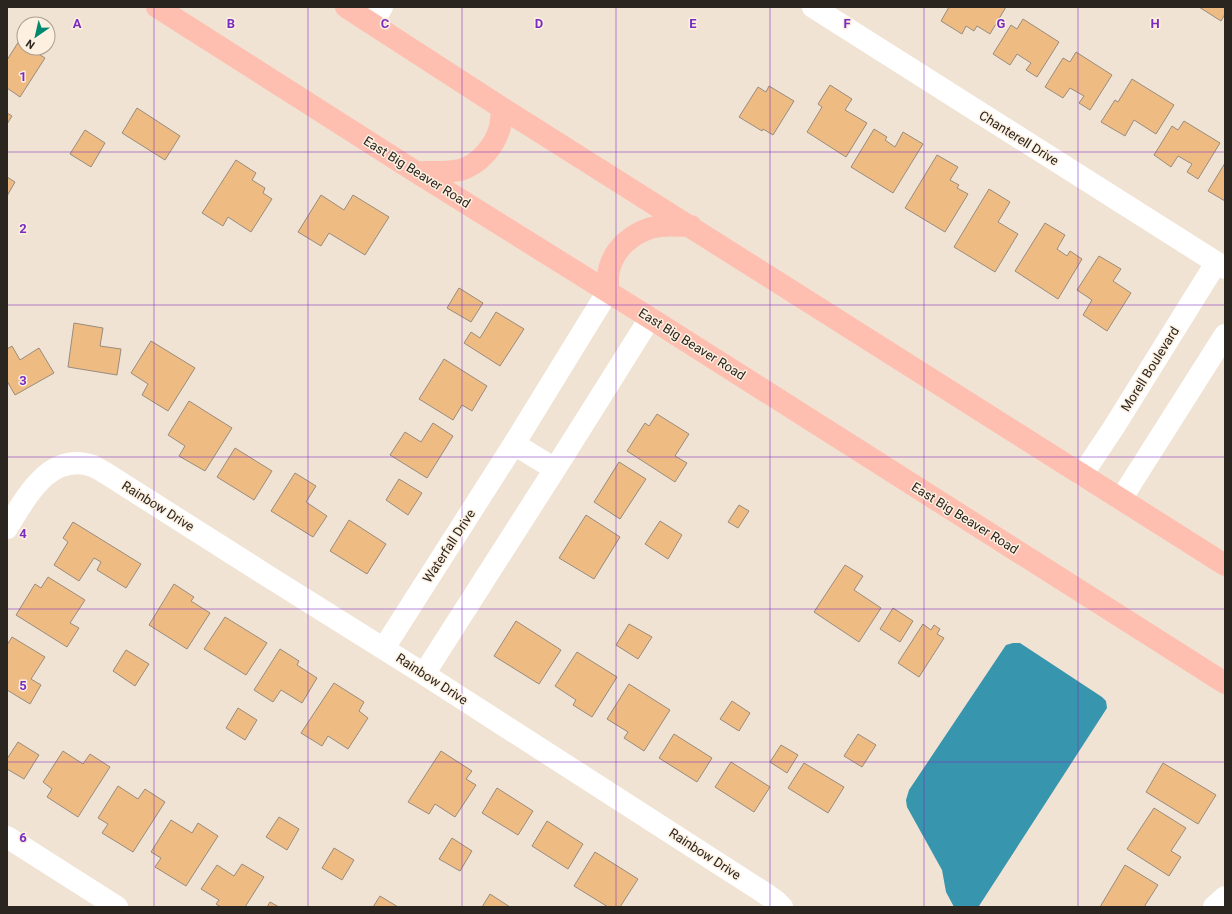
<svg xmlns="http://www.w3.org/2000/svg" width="1232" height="914" viewBox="0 0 1232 914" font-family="Roboto,sans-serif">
	<rect width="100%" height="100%" fill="#f0e3d3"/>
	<path fill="#3795ad" d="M1013,643h7l82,54 4,4 1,7 -128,198 -25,1 -8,-15 -4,-22 -35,-63 -1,-7 3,-10 97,-145z"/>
	<path fill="#eebb83" stroke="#998c7e" d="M949,7h57l-16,27 -13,-8 -3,5 -8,-5 -4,8 -21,-13z
		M1199,7h26v7l-4,7z
		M1023,19l36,23 -22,35 -11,-7 5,-7 -14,-9 -7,11 -17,-11 18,-29 6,4z
		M19,41l5,4v3h5l16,10 -25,39 -13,-9v-28z
		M1076,52l36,23 -22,35 -11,-7 5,-7 -14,-8 -7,10 -18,-11 18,-29 7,4z
		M1132,79l42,26 -18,29 -22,-14 -9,16 -24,-14 14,-22 3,2z
		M830,85l22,14 -7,11 22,13 -21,34 -39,-25 15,-25 -4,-3z
		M769,86l25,15 -21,34 -10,-6 -1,2 -23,-14 19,-30 8,5z
		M137,108l43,28 -15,24 -43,-27z
		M7,113l5,3 -5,8z
		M1184,121l36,22 -22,36 -11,-7 5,-8 -14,-8 -7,11 -17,-12 18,-29 6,4z
		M874,129l13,8 -2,3 10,7 8,-15 20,12 -30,49 -42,-26z
		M85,130l20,13 -14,24 -21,-13z
		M937,155l21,12 -8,13 9,5 -2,3 11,6 -23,38 -40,-24z
		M236,160l20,13 -4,7 13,8 -2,5 9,6 -21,33 -23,-15 -5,9 -21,-13z
		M1225,163v38l-17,-10z
		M7,177l8,5 -8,14z
		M989,189l21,13 -12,20 20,12 -23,38 -41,-25z
		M321,195l23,15 9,-15 36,22 -24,38 -36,-22 -8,13 -23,-14z
		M1045,223l20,12 -8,14 10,7 3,-5 12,8 -24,40 -43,-28z
		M1099,256l22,13 -8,12 18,12 -24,38 -24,-16 9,-15 -15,-10z
		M459,288l24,15 -12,19 -24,-14z
		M496,312l28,17 -24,37 -36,-23 7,-11 9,6z
		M74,323l29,5 -3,18 21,3 -4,26 -49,-8z
		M151,341l44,27 -27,43 -26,-16 6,-11 -17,-11z
		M12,346l8,14 19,-12 15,25 -39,22 -8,-14v-32z
		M444,359l43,27 -15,25 -10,-6 -9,15 -34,-21z
		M189,401l43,27 -27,43 -26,-15 6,-10 -17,-11z
		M657,414l32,20 -14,22 12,7 -12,19 -48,-31 18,-28 4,3z
		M433,423l20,13 -26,42 -37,-23 15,-23 16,10z
		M235,448l37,23 -18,29 -37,-23z
		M619,462l27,17 -26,40 -26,-17z
		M295,473l21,13 -10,16 21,14 -14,21 -42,-26z
		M399,479l23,14 -14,22 -22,-15z
		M739,505l10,6 -11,17 -10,-6z
		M586,515l34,22 -26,42 -35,-21z
		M349,520l37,24 -19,30 -37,-23z
		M660,521l22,14 -14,24 -23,-15z
		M73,522l68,42 -15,24 -29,-18 4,-8 -7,-4 -15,23 -25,-16 14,-23 -5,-4z
		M845,565l18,11 -9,14 27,18 -22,34 -45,-30z
		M48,577l37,23 -15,23 9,5 -12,19 -51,-32 19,-31 6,4z
		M174,584l20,13 -3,4 19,12 -23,36 -38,-24z
		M893,608l20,13 -13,21 -20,-13z
		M225,617l42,26 -21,32 -42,-26z
		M516,621l45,29 -22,34 -45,-28z
		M629,624l23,13 -14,22 -22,-14z
		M923,624l8,6 3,-5 6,4 -3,5 7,4 -25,39 -21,-14z
		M12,637l33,20 -14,22 10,6 -11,19 -23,-14v-45z
		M280,649l19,12 -2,4 20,13 -15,25 -21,-13 -8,12 -19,-12z
		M126,650l23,14 -14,22 -22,-15z
		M577,652l40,25 -25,40 -19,-12 3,-5 -21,-14z
		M334,683l30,19 -5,9 9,7 -20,31 -20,-13 -6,10 -21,-13z
		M629,684l41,26 -26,41 -20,-13 4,-6 -21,-13z
		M732,701l18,12 -11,18 -19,-12z
		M238,708l19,12 -12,20 -19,-12z
		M674,734l38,24 -15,24 -38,-24z
		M858,734l18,11 -14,22 -18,-11z
		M18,742l21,13 -15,24 -17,-10v-10z
		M781,745l17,10 -11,18 -17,-11z
		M63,751l20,13 7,-10 20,13 -32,50 -31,-20 5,-8 -9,-7z
		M441,751l31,20 -6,8 10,6 -21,32 -20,-13 -6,10 -21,-12z
		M731,762l39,25 -16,25 -39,-25z
		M804,763l40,24 -16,26 -40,-25z
		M1163,763l53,32 -18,29 -52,-32z
		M118,786l20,13 7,-10 20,13 -32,50 -31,-19 6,-9 -10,-6z
		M497,788l36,23 -15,24 -36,-22z
		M1154,808l32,20 -15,23 10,6 -12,19 -42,-27z
		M279,817l20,12 -12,21 -21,-13z
		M171,820l21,13 6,-10 20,13 -32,50 -31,-19 6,-9 -10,-6z
		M547,821l36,23 -15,25 -36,-23z
		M452,838l20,13 -12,20 -21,-12z
		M334,848l20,12 -12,20 -20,-12z
		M595,852l43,27 -18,28h-12l-34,-21z
		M242,864l22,13 -19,30h-24l-5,-3 3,-4 -18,-11 16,-24 17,11z
		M1125,865l33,20 -14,22h-44z
		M490,894l20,13h-28z
		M380,896l18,11h-25z
		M270,902l9,5h-12z"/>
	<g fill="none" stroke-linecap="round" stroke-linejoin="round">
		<path stroke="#fff" stroke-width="22" d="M813,7l412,261
			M372,23l10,-16
			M514,444l41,25
			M1082,475l32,-48 102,-164
			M1121,499l104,-164
			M7,528c19,-30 42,-77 86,-62 4,2 9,5 14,8l159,101 158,99 342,220 11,8 5,5
			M384,648l130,-204 94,-153
			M424,674l131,-205 95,-151
			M7,837l110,70
			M1214,907l11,-10"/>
		<path stroke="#febfb0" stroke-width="22" d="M157,7l259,165 234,146 575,365
			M346,7l156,101 723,457
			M416,172c14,0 30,1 44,-2 19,-5 35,-24 40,-43 1,-6 2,-13 2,-19
			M608,291c0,-5 0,-10 0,-15 3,-27 26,-46 52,-50 10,-1 21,0 31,0"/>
	</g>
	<path fill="none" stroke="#7b2cbf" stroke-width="1" stroke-opacity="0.55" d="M154,7v900M308,7v900M462,7v900M616,7v900M770,7v900M924,7v900M1078,7v900M7,152h1218M7,305h1218M7,457h1218M7,609h1218M7,762h1218"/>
	<g text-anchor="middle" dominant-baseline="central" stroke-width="3" stroke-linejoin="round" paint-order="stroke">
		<g font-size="13" fill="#2a251f" stroke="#fdf0e0">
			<text transform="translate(1019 138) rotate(32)">Chanterell Drive</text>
			<text transform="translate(417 172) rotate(32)">East Big Beaver Road</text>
			<text transform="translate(692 344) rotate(32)">East Big Beaver Road</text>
			<text transform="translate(1150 369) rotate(-58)">Morell Boulevard</text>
			<text transform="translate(158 506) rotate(32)">Rainbow Drive</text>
			<text transform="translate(965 518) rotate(32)">East Big Beaver Road</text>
			<text transform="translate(449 546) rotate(-57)">Waterfall Drive</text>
			<text transform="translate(432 679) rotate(33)">Rainbow Drive</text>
			<text transform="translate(705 854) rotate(33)">Rainbow Drive</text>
		</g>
	</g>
	<g font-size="13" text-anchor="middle" font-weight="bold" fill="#7b2cbf" stroke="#fdf0e0" stroke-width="3" stroke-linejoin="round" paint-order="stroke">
		<text x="77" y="28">A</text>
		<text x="231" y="28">B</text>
		<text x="385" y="28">C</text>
		<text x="539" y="28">D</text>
		<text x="693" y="28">E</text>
		<text x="847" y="28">F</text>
		<text x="1001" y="28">G</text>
		<text x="1155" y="28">H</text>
		<text x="23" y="81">1</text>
		<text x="23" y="233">2</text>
		<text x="23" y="385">3</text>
		<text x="23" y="538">4</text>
		<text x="23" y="690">5</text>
		<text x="23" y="842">6</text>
	</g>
	<rect width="1232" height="914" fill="none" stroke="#2a251f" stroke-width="16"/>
	<g transform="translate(36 36) rotate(214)"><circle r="19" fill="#fdf0e0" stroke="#a99f93"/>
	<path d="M0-3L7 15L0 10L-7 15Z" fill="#00896f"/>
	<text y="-6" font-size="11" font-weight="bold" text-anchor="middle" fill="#2a251f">N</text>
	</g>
</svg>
